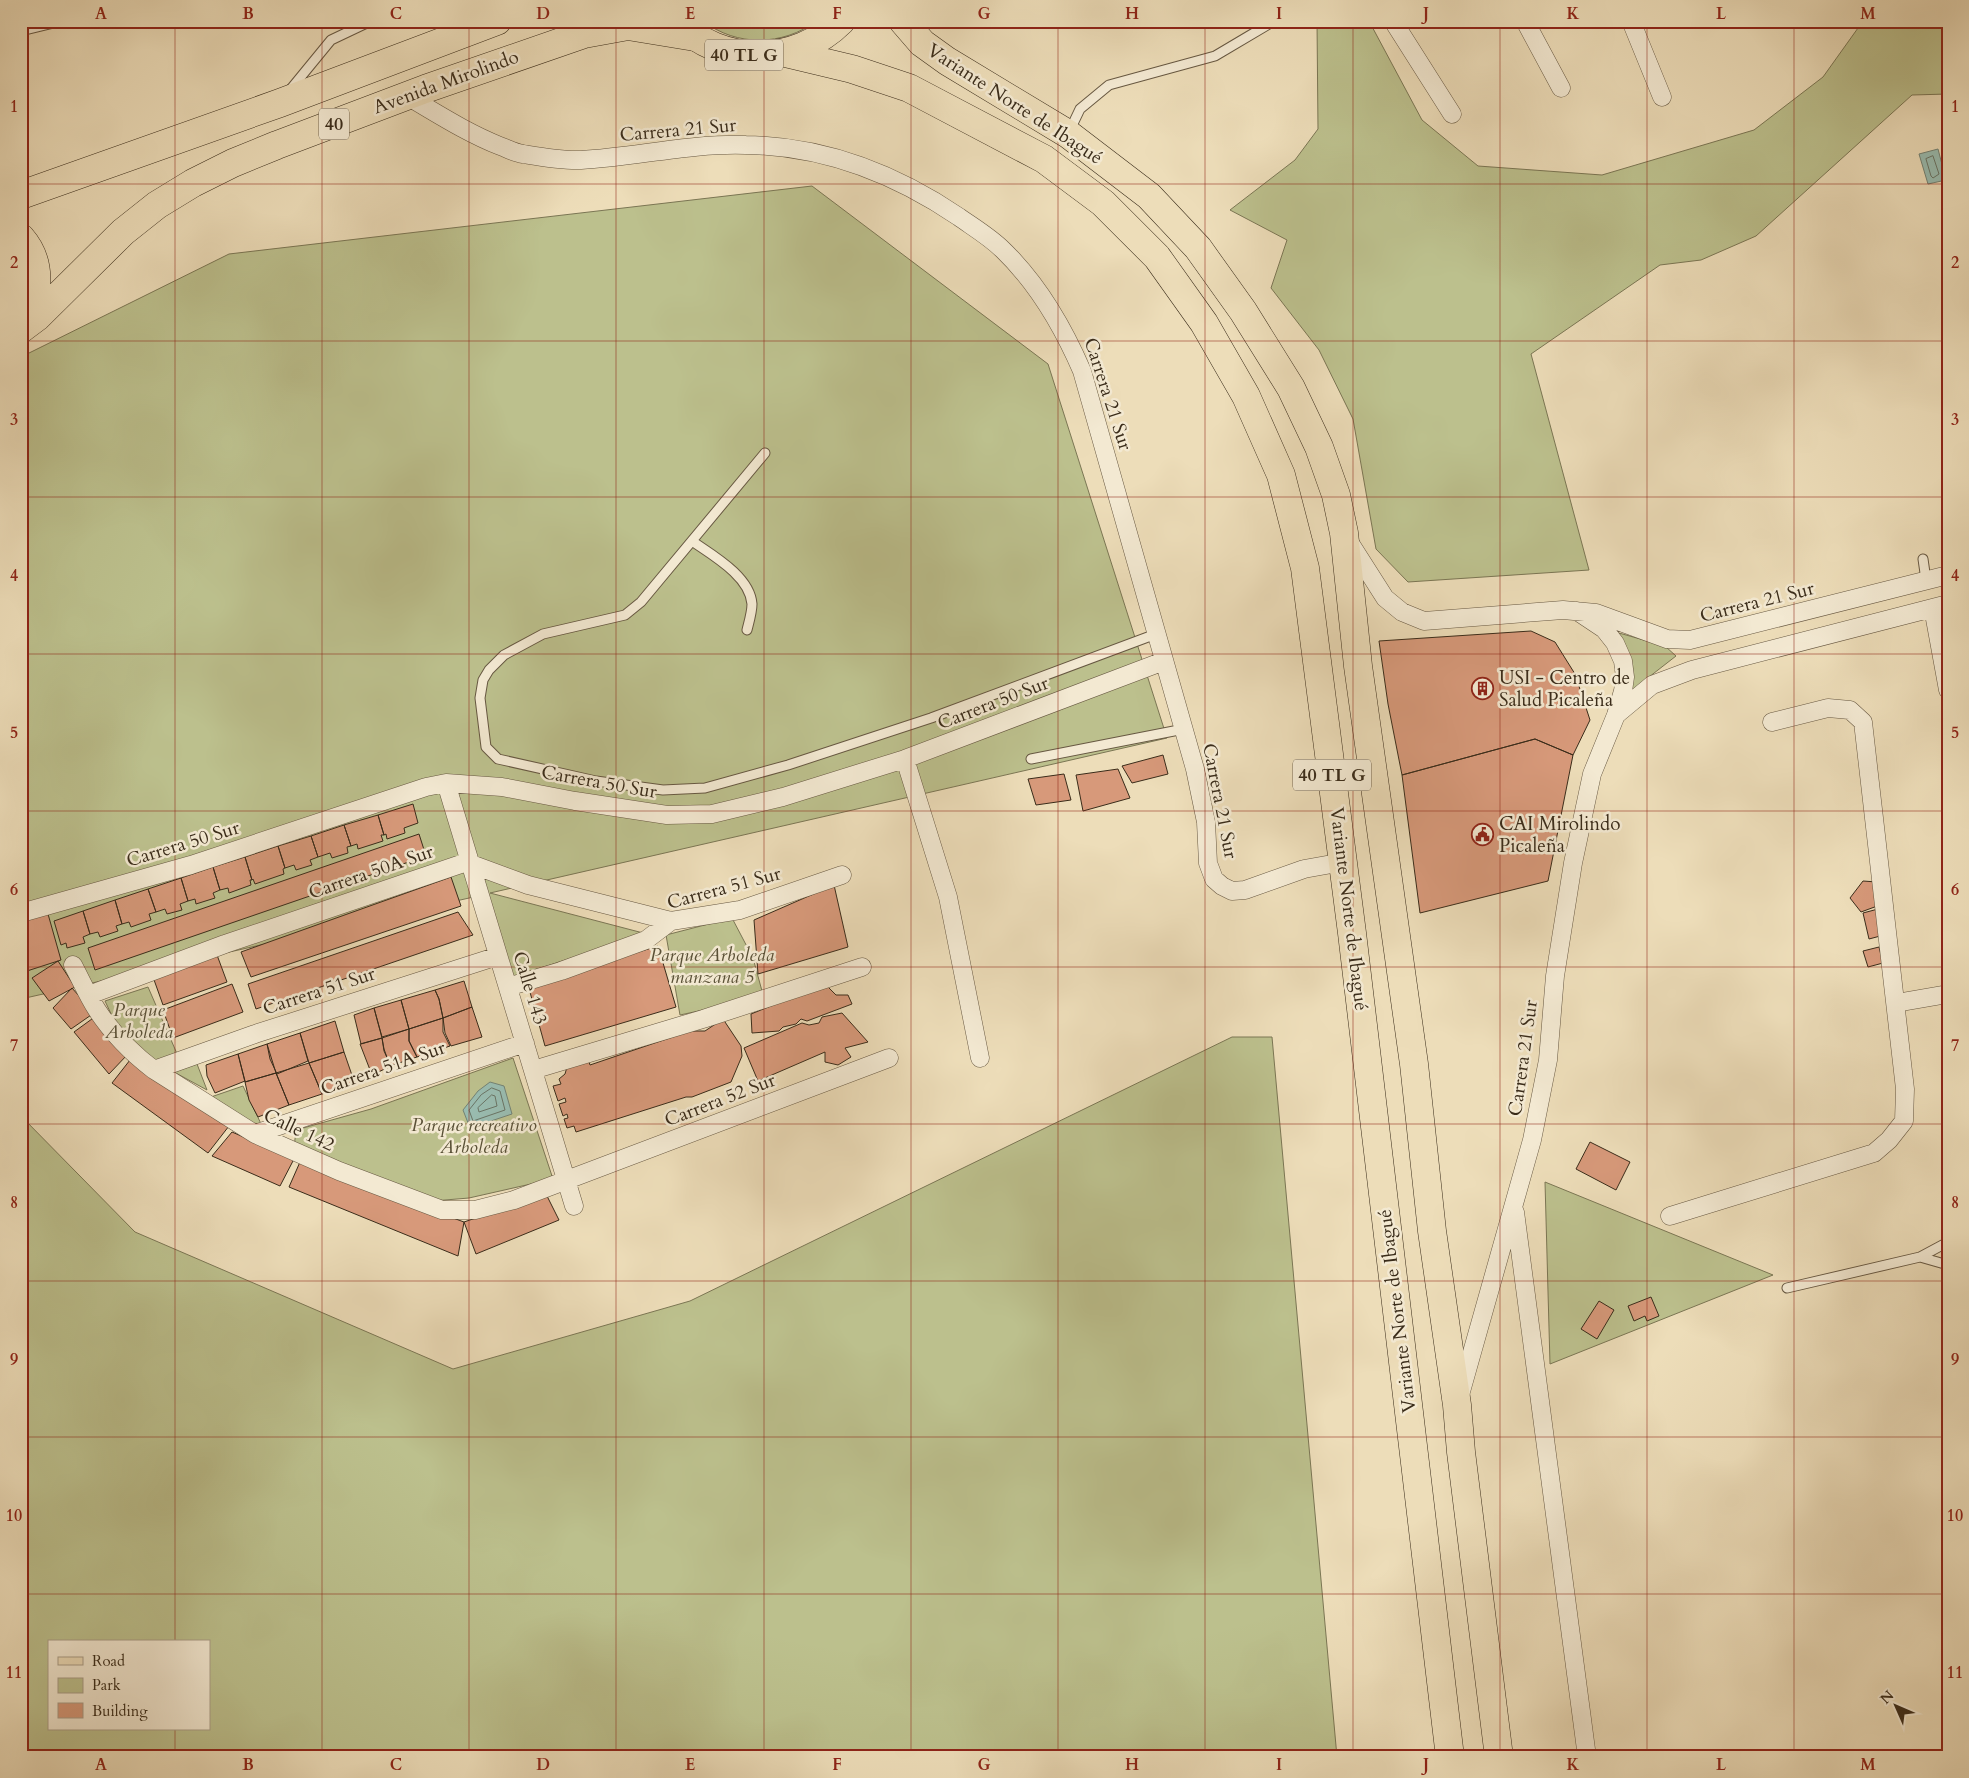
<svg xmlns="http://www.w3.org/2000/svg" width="1969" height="1778" viewBox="0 0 1969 1778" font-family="Cardo,serif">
	<rect width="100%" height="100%" fill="#edddb9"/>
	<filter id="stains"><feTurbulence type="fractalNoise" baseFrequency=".004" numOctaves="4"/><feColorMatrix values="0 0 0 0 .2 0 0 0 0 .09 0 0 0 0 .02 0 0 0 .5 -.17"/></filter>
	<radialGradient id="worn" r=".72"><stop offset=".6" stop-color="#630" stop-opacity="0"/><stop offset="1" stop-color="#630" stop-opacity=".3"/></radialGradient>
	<path fill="#bcc08d" stroke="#7b7654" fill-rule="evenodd" d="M703,21h114c-35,25 -80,26 -114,0z
		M1317,21h52l53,99 56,46 124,9 152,-45 69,-53 40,-56h85v73l-36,1 -156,141 -55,24 -41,5 -129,89 58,216 -181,12 -32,-33 -23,-130 -34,-69 -48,-62 16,-48 -57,-30 65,-50 23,-31z
		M812,186l236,178 119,374 -677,155 157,41 -141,45 -28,-83 -457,103v-642l208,-103z
		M1619,633l46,13 11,10 -45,35 -3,-37z
		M732,918l21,40 9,33 -36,14 -46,10 -14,-80z
		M148,987l30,69 -24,4 -33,-25 -16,-34z
		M1232,1037h40l65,720h-1316v-641l114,116 318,137 237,-68zM49,1642h160v87h-160z
		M513,1058l40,121 -84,19 -36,3 -139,-53 2,-18 75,-21z
		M197,1064l10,26 -33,-18z
		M243,1086l20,42 -5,5 -50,-35z
		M1545,1182l228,93 -223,89z"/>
	<path fill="#99bcb0" stroke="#738274" d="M1938,149l8,31 -18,4 -9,-30z
		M490,1082l14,4 8,28 -42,14 -7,-18 15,-19z"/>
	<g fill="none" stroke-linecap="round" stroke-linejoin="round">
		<path stroke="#6a7465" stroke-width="1" d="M1933,156l6,18 -6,4 -2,-2 -5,-17z
			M492,1088l8,3 5,19 -32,11 -4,-11 12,-15z
			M492,1095l3,1 2,10 -18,6 -1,-4z"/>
	</g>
	<path fill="#d7997a" stroke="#3a2c1a" d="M1531,631l24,11 20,32 15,46 -17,35 -38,-16 -133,36 -14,-71 -9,-63z
		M1535,739l38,16 -25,126 -128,32 -18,-138z
		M1163,755l5,19 -36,9 -10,-17z
		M1118,769l12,29 -47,13 -7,-36z
		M1064,774l7,26 -35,5 -8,-26z
		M413,804l5,19 -14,5 1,5 -18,6 -1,-5 -2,1 -6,-20z
		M378,815l6,20h-3l2,6 -25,8 -1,-5 -6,2 -7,-21z
		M344,825l7,21 -4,1 1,6 -16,5 -2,-5 -12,4 -7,-21z
		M419,834l7,22 -331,114 -7,-22z
		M311,836l7,21 -8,3 2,5 -16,5 -2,-5 -9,3 -7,-22z
		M278,846l7,22 -2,1 1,5 -29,10 -2,-5 -1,1 -7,-23z
		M245,857l7,23h-2l1,5 -22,8 -1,-5 -8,2 -7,-23z
		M213,867l7,23 -7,3 2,5 -19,6 -1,-5 -7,2 -7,-23z
		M451,877l10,29 -210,71 -10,-25z
		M181,878l7,23 -8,3 2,6 -15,4 -2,-5 -9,3 -8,-23z
		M1863,881l14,1 3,23 -19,7 -11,-14z
		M834,885l14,62 -90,27 -4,-54z
		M148,889l8,23 -7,2 2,6 -20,7 -2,-5 -7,2 -7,-24z
		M115,900l7,24 -6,2 2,5 -18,6 -2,-5 -8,2 -7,-23z
		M1878,909l6,26 -15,4 -6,-26z
		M83,911l7,23 -7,3 2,6 -18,5 -1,-5 -5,2 -7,-24z
		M458,912l15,23 -217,74 -8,-25z
		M48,914l13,46 -34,11 -6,-14v-37z
		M658,946l18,61 -131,39 -17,-61z
		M1879,947l4,16 -15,4 -5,-16z
		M217,955l10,27 -64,23 -10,-28z
		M58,961l17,26 -26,14 -17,-23z
		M464,981l8,26 -29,11 -4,-19 -4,-9z
		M232,984l11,28 -70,26 -10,-28z
		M825,984l11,11h12l4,9 -45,17 -6,-2 -5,5 -13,3 -4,4 -27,2 -1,-19z
		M72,988l22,25 -23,16 -18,-21z
		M435,990l4,9 4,19 -34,11 -8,-29z
		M401,1000l8,29 -27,8 -8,-29z
		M472,1007l10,30 -31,9 -6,-13 -2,-15z
		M374,1008l8,30 -21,6 -7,-29z
		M842,1013l26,29 -23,6 6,9 -13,8 -13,-3v-10l-67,29 -14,-33 58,-25 7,2 10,-2 3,-6z
		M96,1016l32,38 -19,20 -35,-42z
		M443,1018v14l7,14 -33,11 -8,-16v-12z
		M723,1019l18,27 1,10 -11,26 -39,15h-6l-110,35 -2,-6 -7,2 -3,-9 4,-1 -1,-4 -4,2 -4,-12 7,-2 -1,-4 -7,3 -5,-15 8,-2 -2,-5 6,-5 2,-7 21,-8 2,6 100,-34h15z
		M335,1021l9,31 -35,11 -9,-30z
		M409,1029v12l8,16 -27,9 -6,-17 -2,-11z
		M300,1033l8,28 -31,13 -7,-15 -3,-15z
		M382,1038l2,13 7,15 -19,9 -12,-31z
		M267,1044l9,29 -31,9 -7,-28z
		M344,1052l11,32 -33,10 -13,-31z
		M238,1054l7,27 -30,12 -8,-17 -1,-11z
		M130,1060l99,66 -21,27 -96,-70z
		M309,1063l13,31 -33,11 -13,-32z
		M276,1073l13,32 -31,12 -9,-17 -4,-18z
		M232,1132l62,27 -14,27 -68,-30z
		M1590,1142l40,20 -14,28 -40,-21z
		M300,1162l164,60 -6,34 -169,-69z
		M546,1194l13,26 -83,34 -12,-32z
		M1651,1297l8,19 -12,5 -2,-5 -11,5 -6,-15z
		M1599,1301l15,9 -17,29 -16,-10z"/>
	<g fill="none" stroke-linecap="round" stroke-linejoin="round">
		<defs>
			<path id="lane" d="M21,31l41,-10
				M290,90l41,-50 40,-19
				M1069,132l11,-23 29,-24 106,-29 59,-35
				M765,453l-124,149 -16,13 -82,19 -39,21 -15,15 -6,10 -3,18 6,49 12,12 98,22 67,9 42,-2 83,-23 143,-47 225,-84
				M692,541c20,14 58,35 60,63 0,8 -3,18 -5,26
				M1923,559l3,21
				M1031,759l153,-30
				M1920,1257l28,8
				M1787,1288l133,-31 28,-15"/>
			<path id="street" d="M1393,21l59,93
				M1525,21l36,67
				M1631,21l31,76
				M407,96c31,18 60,37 93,50 8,3 15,7 23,8 18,3 40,7 58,6 55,-3 110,-17 165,-15 79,1 148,28 213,72 14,10 31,20 44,33 35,34 60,77 79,121l113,398 11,53 2,41 6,16 8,7 10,5 13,-1 59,-21 39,-7
				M1348,540l37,58 17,14 22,9 139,-11 33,3 71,26 23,1 258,-65
				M1933,608l15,82
				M1616,715l36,-30 40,-15 256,-66
				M905,759l43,138 32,161
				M446,783l128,423
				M21,913l170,-48 235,-78 20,-4 56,4 73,14 92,14 45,-1 71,-17 122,-38 259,-98
				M73,965c8,15 15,31 24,45 15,23 36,44 57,60l101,64 84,37 103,39h33l39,-10 375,-142
				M508,987l53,-16 85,-31 25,-19 69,-11 102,-35
				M89,995l136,-51 239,-81 7,1 57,21 143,36
				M1896,1003l52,-9
				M154,1070l101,-36 243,-78
				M533,1070l170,-51 159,-52
				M255,1134l270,-91
				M1515,1212l72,545
				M1670,1216l204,-63 15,-13 15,-19 1,-32 -42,-367 -13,-12 -22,-2 -56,14
				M1460,1395l72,-255 16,-80 7,-84 18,-113 19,-89 24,-59 7,-24 2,-14 -2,-16 -8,-18 -11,-14 -27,-18"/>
			<path id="primary" d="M21,195l259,-92 217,-82
				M21,238c21,24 20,59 0,84
				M21,329l16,-12 86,-85 34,-27 36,-22 40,-20 44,-18 148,-56 159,-55 44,-8 67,11"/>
			<path id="highway" d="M677,21c44,46 119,45 164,0
				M903,21l19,22 25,18 121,73 81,62 49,52 45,63 48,77 28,59 17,48 8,38 14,133 56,398 18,167 25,174 4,47 38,305
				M785,53l67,16 57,19 135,71 59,44 54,54 47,66 42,73 35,79 24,93 47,365 98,824"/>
		</defs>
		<use href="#lane" stroke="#675842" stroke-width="11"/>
		<use href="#street" stroke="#675842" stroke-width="19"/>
		<use href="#primary" stroke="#3a2c1a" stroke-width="29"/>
		<use href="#highway" stroke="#3a2c1a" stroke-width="29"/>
		<use href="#lane" stroke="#f3e9d2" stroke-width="9"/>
		<use href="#street" stroke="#f3e9d2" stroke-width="18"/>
		<use href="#primary" stroke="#edddb9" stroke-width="28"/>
		<use href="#highway" stroke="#edddb9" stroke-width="28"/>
	</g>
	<path fill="none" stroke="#8f2418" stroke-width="1" stroke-opacity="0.55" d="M175,21v1621M322,21v1736M469,21v1736M616,21v1736M764,21v1736M911,21v1736M1058,21v1736M1205,21v1736M1353,21v1736M1500,21v1736M1647,21v1736M1794,21v1736M21,184h1927M21,341h1927M21,497h1927M21,654h1927M21,811h1927M21,967h1927M21,1124h1927M21,1281h1927M21,1437h1927M21,1594h1927M175,1729v28"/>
	<defs>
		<symbol id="building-ring" viewBox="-11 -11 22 22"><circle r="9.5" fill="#f3e9d2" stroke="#8f2418" stroke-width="1.5"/><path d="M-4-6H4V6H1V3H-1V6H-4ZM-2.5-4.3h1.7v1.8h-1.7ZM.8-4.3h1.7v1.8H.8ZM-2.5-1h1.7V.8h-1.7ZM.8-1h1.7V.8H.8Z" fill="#8f2418"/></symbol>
		<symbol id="civic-ring" viewBox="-11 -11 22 22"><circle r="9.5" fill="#f3e9d2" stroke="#8f2418" stroke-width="1.5"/><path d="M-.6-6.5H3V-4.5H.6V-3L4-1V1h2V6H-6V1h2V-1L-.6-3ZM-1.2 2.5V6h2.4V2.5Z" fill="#8f2418"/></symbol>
	</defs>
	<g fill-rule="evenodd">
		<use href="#building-ring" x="1470" y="676" width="25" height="25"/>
		<use href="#civic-ring" x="1470" y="822" width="25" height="25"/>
	</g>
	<g text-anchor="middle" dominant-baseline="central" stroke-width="5" stroke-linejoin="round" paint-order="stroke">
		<g fill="#f3e9d2" stroke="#726551" stroke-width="1">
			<rect x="705" y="39.5" width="78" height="31" rx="4"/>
			<rect x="319" y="108.5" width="30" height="31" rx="4"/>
			<rect x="1293" y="759.5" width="78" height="31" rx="4"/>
		</g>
		<g font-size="18" font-weight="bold" fill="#3a2c1a">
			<text x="744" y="55">40 TL G</text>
			<text x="334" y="124">40</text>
			<text x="1332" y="775">40 TL G</text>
		</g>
		<g font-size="19" fill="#3a2c1a" stroke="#f3e9d2">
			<text transform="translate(446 82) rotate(-20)">Avenida Mirolindo</text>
			<text transform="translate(1015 104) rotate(33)">Variante Norte de Ibagué</text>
			<text transform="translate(678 130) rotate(-5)">Carrera 21 Sur</text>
			<text transform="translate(1108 394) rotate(72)">Carrera 21 Sur</text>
			<text transform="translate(1757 602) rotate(-14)">Carrera 21 Sur</text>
			<text transform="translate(993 703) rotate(-21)">Carrera 50 Sur</text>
			<text transform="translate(599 782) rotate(10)">Carrera 50 Sur</text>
			<text transform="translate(1220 801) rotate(79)">Carrera 21 Sur</text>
			<text transform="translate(183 844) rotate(-17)">Carrera 50 Sur</text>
			<text transform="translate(371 872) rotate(-19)">Carrera 50A Sur</text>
			<text transform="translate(724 888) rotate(-15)">Carrera 51 Sur</text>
			<text transform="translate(1349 909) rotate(83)">Variante Norte de Ibagué</text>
			<text transform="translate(530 988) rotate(73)">Calle 143</text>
			<text transform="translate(319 991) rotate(-18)">Carrera 51 Sur</text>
			<text transform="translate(1523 1058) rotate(-82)">Carrera 21 Sur</text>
			<text transform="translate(383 1068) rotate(-19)">Carrera 51A Sur</text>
			<text transform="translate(720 1100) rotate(-21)">Carrera 52 Sur</text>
			<text transform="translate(299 1130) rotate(25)">Calle 142</text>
			<text transform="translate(1397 1311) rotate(-97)">Variante Norte de Ibagué</text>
		</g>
		<g font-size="19" fill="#3a2c1a" stroke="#f3e9d2" text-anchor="start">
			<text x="1499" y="678">USI - Centro de<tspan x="1499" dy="22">Salud Picaleña</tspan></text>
			<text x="1499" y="824">CAI Mirolindo<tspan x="1499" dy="22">Picaleña</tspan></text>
		</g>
		<g font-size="19" font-style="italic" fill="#5a5137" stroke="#f3e9d2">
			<text x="712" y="955">Parque Arboleda<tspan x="712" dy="22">manzana 5</tspan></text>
			<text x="139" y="1010">Parque<tspan x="139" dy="22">Arboleda</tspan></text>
			<text x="474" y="1125">Parque recreativo<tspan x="474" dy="22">Arboleda</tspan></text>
		</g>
	</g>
	<rect width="1969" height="1778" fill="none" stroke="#edddb9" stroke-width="55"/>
	<rect x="48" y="1640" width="162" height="90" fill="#f3e9d2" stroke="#a99d88"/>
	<rect x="58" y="1657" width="25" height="8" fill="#edddb9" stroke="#a99d88"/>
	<text x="92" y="1666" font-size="15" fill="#3a2c1a">Road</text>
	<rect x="58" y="1678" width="25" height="15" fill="#bcc08d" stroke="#a99d88"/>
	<text x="92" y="1690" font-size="15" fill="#3a2c1a">Park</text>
	<rect x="58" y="1703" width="25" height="15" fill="#d7997a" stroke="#a99d88"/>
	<text x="92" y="1716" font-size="15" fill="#3a2c1a">Building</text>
	<g transform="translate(1896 1706) rotate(315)" stroke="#f3e9d2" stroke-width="4" paint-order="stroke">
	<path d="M0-4L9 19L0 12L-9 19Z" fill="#3a2c1a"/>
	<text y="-8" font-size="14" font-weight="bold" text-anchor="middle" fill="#3a2c1a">N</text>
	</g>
	<rect x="28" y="28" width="1914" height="1722" fill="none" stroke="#8f2418" stroke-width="2"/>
	<g font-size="16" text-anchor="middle" font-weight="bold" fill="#8f2418">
		<text x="101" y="19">A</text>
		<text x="248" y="19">B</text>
		<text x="396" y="19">C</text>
		<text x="543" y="19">D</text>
		<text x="690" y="19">E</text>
		<text x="837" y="19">F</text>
		<text x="984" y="19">G</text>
		<text x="1132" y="19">H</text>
		<text x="1279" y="19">I</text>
		<text x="1426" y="19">J</text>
		<text x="1573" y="19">K</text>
		<text x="1721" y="19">L</text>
		<text x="1868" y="19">M</text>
		<text x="14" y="112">1</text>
		<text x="1955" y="112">1</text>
		<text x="14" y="268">2</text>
		<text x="1955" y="268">2</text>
		<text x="14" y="425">3</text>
		<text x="1955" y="425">3</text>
		<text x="14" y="581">4</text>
		<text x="1955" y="581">4</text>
		<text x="14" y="738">5</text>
		<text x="1955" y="738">5</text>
		<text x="14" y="895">6</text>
		<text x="1955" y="895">6</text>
		<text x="14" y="1051">7</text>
		<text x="1955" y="1051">7</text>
		<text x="14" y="1208">8</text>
		<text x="1955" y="1208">8</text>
		<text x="14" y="1365">9</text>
		<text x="1955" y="1365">9</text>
		<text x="14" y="1521">10</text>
		<text x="1955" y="1521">10</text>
		<text x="14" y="1678">11</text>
		<text x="1955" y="1678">11</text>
		<text x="101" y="1770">A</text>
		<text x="248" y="1770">B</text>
		<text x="396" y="1770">C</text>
		<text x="543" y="1770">D</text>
		<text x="690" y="1770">E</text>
		<text x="837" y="1770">F</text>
		<text x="984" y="1770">G</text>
		<text x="1132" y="1770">H</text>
		<text x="1279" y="1770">I</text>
		<text x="1426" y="1770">J</text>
		<text x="1573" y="1770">K</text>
		<text x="1721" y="1770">L</text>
		<text x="1868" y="1770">M</text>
	</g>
	<rect width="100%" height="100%" filter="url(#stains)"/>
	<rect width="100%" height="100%" fill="url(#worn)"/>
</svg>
